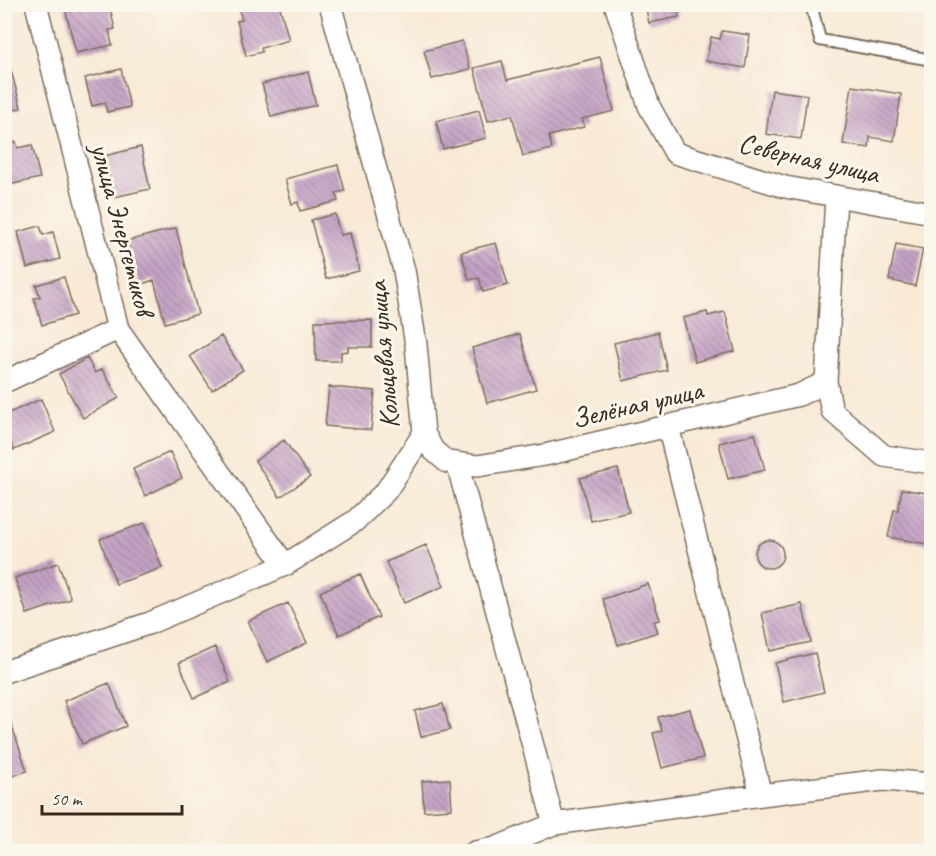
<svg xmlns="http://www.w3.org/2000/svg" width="936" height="856" viewBox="0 0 936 856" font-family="Caveat,sans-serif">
	<defs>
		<pattern id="building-back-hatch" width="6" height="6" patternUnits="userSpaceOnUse" patternTransform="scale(1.5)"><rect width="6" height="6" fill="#c4a2c4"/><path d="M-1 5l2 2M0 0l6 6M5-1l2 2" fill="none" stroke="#a0849f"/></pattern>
	</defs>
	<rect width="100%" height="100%" fill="#fbf7ec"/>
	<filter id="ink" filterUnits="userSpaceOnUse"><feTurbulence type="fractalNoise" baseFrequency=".0167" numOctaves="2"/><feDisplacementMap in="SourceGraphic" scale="12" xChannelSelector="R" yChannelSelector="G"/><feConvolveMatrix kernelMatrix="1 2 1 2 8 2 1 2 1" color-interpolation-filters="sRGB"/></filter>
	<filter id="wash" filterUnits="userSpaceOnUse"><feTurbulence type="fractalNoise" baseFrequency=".008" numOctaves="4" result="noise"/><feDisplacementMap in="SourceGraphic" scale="24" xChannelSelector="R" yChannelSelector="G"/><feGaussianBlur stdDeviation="1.35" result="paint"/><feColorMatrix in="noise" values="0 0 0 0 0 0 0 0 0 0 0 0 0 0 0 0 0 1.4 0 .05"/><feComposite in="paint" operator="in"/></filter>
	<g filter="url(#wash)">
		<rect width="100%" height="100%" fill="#f8ead6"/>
		<g id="blocks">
			<path fill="url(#building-back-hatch)" d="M64,4h45l6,25 -6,1 3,15 -36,8z
				M246,4h33l10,36 -28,8 1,4 -16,4 -9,-35 5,-1 -4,-13z
				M645,4h31l3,13 -30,6z
				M722,31l28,4 -5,33 -39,-7 5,-24 9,2z
				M462,41l8,28 -38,10 -8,-28z
				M600,57l14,54 -32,8 2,8 -35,9 3,13 -29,7 -11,-41 -24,6 -14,-53 28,-7 5,19z
				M121,69l9,38 -23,5 -2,-9 -13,3 -7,-28z
				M11,70l10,38 -17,4v-40z
				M308,72l8,33 -45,12 -9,-33z
				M852,86l49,8 -7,47 -24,-4 -1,11 -26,-4z
				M772,90l35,5 -6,44 -35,-5z
				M479,110l7,28 -43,11 -7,-28z
				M16,142l2,6 14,-3 8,33 -36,8v-41z
				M141,147l9,42 -36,8 -10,-41z
				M338,165l7,26 -9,2 2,8 -38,10 -2,-9 -6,2 -7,-25z
				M335,214l5,21 10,-2 9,38 -33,8 -15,-59z
				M40,226l3,9 10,-3 7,27 -33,9 -9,-36z
				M176,228l22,86 -33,9 -11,-43 -15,5 -12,-44z
				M496,243l12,42 -25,7 -4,-14 -10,2 -8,-28z
				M896,244l27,5 -8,37 -26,-6z
				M64,277l11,38 -33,10 -8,-27 6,-1 -4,-12z
				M707,312l1,4 17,-4 10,39 -40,11 -12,-44z
				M372,320v27h-24v4l-7,1v9h-25l-1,-40z
				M658,332l9,38 -44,11 -9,-38z
				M520,334l16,55 -49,14 -15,-55z
				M221,336l22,34 -31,20 -22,-34z
				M87,358l8,15 7,-4 17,29 -36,20 -24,-44z
				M329,387l46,4 -4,39 -46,-4z
				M41,399l14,33 -41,18 -10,-21v-14z
				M755,434l10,36 -37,9 -9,-36z
				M284,440l26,37 -30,20 -25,-36z
				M170,452l12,26 -37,18 -12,-27z
				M618,469l11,43 -38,9 -11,-43z
				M902,489l30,5v51l-44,-8 6,-27h4z
				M145,523l17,45 -46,16 -16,-45z
				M755 554a14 14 0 1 1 28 0a14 14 0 1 1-28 0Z
				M426,545l18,41 -40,17 -18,-41z
				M58,563l13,36 -44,15 -12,-36z
				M360,574l19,43 -40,18 -19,-43z
				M648,584l12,36 -6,1 4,11 -40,13 -15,-46z
				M288,603l19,40 -40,19 -19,-41z
				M802,604l9,38 -41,9 -8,-38z
				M215,647l15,35 -36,16 -15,-35z
				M815,653l9,39 -40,10 -9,-39z
				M109,683l17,43 -44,18 -18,-43z
				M443,704l7,26 -29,7 -6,-26z
				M690,709l13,49 -41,10 -9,-35 9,-2 -4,-14z
				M8,714l19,57 -23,8v-61z
				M450,779l2,30 -28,2 -2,-30z"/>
		</g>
	</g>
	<g filter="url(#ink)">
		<use href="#blocks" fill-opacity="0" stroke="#7d6d5e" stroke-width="1.5"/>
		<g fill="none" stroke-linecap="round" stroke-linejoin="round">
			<defs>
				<path id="lane" d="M811,4l9,36 112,20"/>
				<path id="street" d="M36,4l82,325 167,236
					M615,4l34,102 26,47 110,34 147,26
					M836,196l-10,186 6,29 52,45 48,7
					M4,382l114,-53
					M424,433l9,17 14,12 30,4 68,-11 254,-60 27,-13
					M457,463l97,361 207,-29 -93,-369
					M4,672l146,-49 135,-58 70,-44 31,-30 38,-58 -8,-88 -12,-75 -74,-266
					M761,795l122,-15 49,4
					M475,852l20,-4 59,-24"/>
			</defs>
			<use href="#lane" stroke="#7d6d5e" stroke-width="14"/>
			<use href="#street" stroke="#7d6d5e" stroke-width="24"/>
			<use href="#lane" stroke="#fff" stroke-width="10"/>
			<use href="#street" stroke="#fff" stroke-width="21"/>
		</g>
	</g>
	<g text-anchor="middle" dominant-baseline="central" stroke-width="6" stroke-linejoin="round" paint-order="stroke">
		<g font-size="28" fill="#3b2a1e" stroke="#fbf7ec">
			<text transform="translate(809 158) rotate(13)">Северная улица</text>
			<text transform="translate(123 229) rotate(75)">улица Энергетиков</text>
			<text transform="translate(383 355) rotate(-95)">Кольцевая улица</text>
			<text transform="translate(637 404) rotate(-13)">Зелёная улица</text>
		</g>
	</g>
	<rect width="936" height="856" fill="none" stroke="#fbf7ec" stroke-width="24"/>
	<path d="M42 805v9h140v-9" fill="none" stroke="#3b2a1e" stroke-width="3"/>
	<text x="51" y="805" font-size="18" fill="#3b2a1e" stroke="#fbf7ec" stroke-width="4.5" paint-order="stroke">50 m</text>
</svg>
